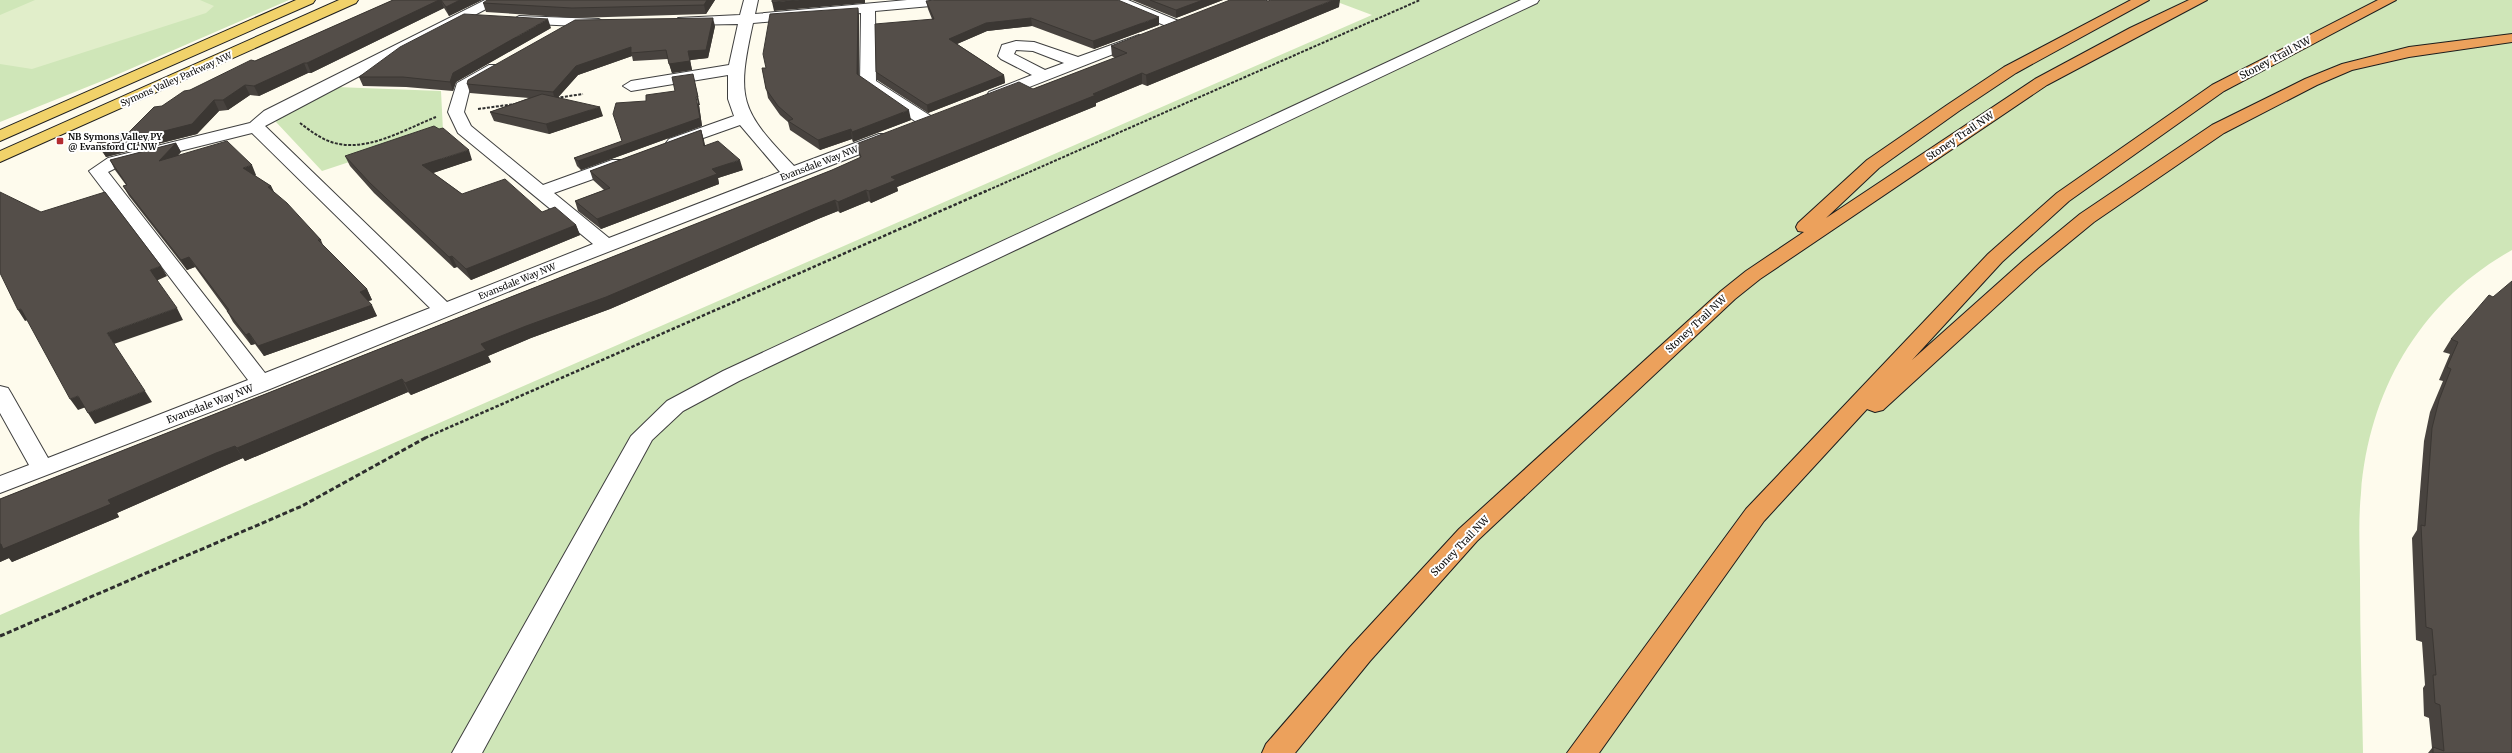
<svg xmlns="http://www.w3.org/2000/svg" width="2512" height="753" viewBox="0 0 2512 753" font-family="Merriweather,serif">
	<rect width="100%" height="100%" fill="#fefbed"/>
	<path fill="#cfe6b8" d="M0,0h289l-182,79 -107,43z
		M1332,0h1180v250c-91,51 -143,139 -151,243 -3,29 -1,59 -1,88 0,57 2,115 3,172h-2363v-138l1372,-600z
		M336,87l105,4 2,40 -121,40 -46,-49 1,-2z"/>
	<path fill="#e1eeca" d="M35,0h165l14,6 -8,7 -174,56 -32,-5v-49z"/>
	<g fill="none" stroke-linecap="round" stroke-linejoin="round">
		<defs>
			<path id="minor" d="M485,0h18l-238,126 182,176 146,-58 -135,-111 -10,-21 9,-29 32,-18h10l3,3 -3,3 -29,17 -6,24 7,14 72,59 69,-25h12l3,4 -3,4 -70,25 55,45 171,-66 -40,-47 -65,23 -6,-1 -3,-4 3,-4 65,-23 -6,-17v-24l-97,16 -8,-5 8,-5 98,-16 9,-41 -55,1 -7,-4 2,-3 62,-3 4,-15h14l-3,14 152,-14h53l-7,4 -78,7 1,70 58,37 2,4 -2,4h-12l-62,-43 1,-70 -108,10c-17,77 -13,87 41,143l85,-32h12l3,4 -3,4 -332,129 -289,118 -270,104v-17l29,-11 -29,-52v-27l8,2 3,5 37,65 200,-78 -156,-205 -3,-4 19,-13 142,-35 14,-12zM252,133l178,175 -165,65 -157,-201 12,-6z
				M1109,0h19l53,22 2,3 -2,3h-10l-60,-25z
				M1521,0h18l-2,3 -798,378 -56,30 -31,29 -170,313h-30l179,-317 36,-35 56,-30z
				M519,16l80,3 7,4 -7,4 -85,-4 -2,-3z
				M1139,35l7,4 -2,3 -143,56h-12l-2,-3 2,-3 43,-17 -31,-16 -3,-3 4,-11 14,-4 18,1 44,15zM1016,50l17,1 31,12 -19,7 -31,-16z"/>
			<path id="major" d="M296,0h19l-2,3 -313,138v-11z
				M339,0h19l-2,3 -356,159v-11z"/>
			<path id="highway" d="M2131,0h18l-133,73 -57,38 -80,57 -53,50 209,-139 95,-51 59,-28h18l-160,85 -287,194 -25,20 -258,242 -107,120 -75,92h-33l4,-9 84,-97 109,-118 262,-238 25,-20 58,-39 -6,-1 -2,-4 2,-4 69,-63 80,-55 57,-38z
				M2378,0h18l-172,91 -155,110 -67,61 -90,98 112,-100 56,-46 132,-89 93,-46 37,-15 67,-17 103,-13v8l-103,15 -57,13 -35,15 -93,48 -130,89 -56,46 -155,142 -8,2 -8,-3 -103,112 -165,232h-32l179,-244 242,-255 69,-61 155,-108z"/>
		</defs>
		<use href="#minor" stroke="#3f3f3f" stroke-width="2"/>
		<use href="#major" stroke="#1d1d1d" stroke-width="2"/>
		<use href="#highway" stroke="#1d1d1d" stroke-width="2"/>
		<path stroke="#2e2e2e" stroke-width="2" stroke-dasharray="3 1.5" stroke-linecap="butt" d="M556,98l27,-4
			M478,109l37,-5
			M300,123c8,6 17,13 26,17 36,16 77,-10 110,-23
			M984,192l436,-192"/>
		<path stroke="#2e2e2e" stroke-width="2.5" stroke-dasharray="3.5 2" stroke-linecap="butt" d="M425,438l561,-247"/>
		<path stroke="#2e2e2e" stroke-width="3" stroke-dasharray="5 2.5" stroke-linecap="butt" d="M0,636l302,-130 125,-69"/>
		<use href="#minor" fill="#fff" fill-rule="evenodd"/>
		<use href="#major" fill="#f1d26a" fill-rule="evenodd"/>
		<use href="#highway" fill="#eca15c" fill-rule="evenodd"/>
	</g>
	<path fill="#48433f" d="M393,0h89l-33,16 -5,-8 -133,65h-3l-49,23 -9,-1 -22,15 -9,1 -22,23 -91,23 -5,-7 -6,-11 34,-7 33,-26 28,-16 65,-29 79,-35z
		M715,0l-9,14 -131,4 -89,-6 -3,-9z
		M1132,0h91l-47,18z
		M926,1l233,24 -65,24 -62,-23 -45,5 -30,13 47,31 1,8 -77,30 -51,-33 -1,-8 56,-53 -4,-10z
		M1268,1l71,6 -192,79 -5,-2 -46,19v3l-199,81 1,4 -27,12 -2,-2 -29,12 -2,-2 -20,8 -208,90 -79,29 -43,18 3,6 -80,33 -3,-3 -163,69 -2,-3 -19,8 -107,47 2,4 -107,45 -3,-4 -9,4v-63l832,-329 28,-12 -4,-14 177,-55 82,-31 -3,-2 -1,-10z
		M858,8l1,9v58l52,45 -58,22 -1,-3 -32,11 -30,-20 -2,-8 -8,-7 -12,-17 -6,-30h4z
		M715,26l-7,32 -18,2 2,10 -20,3 -4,-14 -35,2 -1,-5 -54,19 -20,22 45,19 -54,18 -55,-13 -4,-9 39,-14 -59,-5 -3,-9z
		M551,28l-95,54 -3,9 -47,-4 -43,-1 -4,-9z
		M675,91l25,14h-1l3,21 -121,44 -4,-4 -3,-8 48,-17 24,-40z
		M701,130l4,15 38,25 -25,8 1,6 -118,45 -23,-18 -3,-10 29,-11 -11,-10 -3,-9z
		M176,143l5,9 -3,3 78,20 -1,1 16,10 3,6 47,48 2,5 44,44 5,11 -4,1 9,15 -113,40 -9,-12 -4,1 -18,-23 -6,-11 -32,-44 -8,3 -58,-74 -6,-10 3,-1 -11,-15 -5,-10z
		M345,156l127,4 -39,13 29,21 80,18 34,13 4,10 -109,45 -14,-13 -3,1 -80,-75 -24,-27z
		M2493,297l19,456h-84l4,-5 -3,-30 -5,-2 -1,-28 2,-3 -3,-43 -6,-2 -4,-102 5,-8 7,-89 6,-29 13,-31 -4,-1 11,-26 -7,-2 8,-13z"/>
	<path fill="#3b3733" d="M439,0h2l3,8 -133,65 -4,-10z
		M460,0h22l-33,16 -3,-9z
		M707,0h8l-9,14 -2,-9z
		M800,0h65v3l-91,8 -2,-9z
		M1203,0h20l-47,18v-8z
		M1333,0h7l-1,7 -192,79 -1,-11z
		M858,8l1,9 -1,66 -1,-9z
		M1159,17v8l-65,24 -1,-8z
		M713,18l2,8 -7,32 -18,2 2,10 -20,3 -3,-9z
		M1031,18l1,8 -45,5 -37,16 -1,-8 37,-16z
		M548,19l3,9 -95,54 -3,9 -3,-9 3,-9z
		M631,47v6l1,3 -54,19 -23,26 -2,-9 23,-26z
		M304,63l4,10 -49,23 -5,-10z
		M1142,73v11l-46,19v3l-199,81 1,4 -27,12 -2,-12 22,-14z
		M693,74l7,31h-1l3,21 -121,44 -3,-9 122,-43z
		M1004,75l1,8 -77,30 -1,-8z
		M245,85l5,10 -22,15 -5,-10z
		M214,100l5,11 -22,23 -91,23 -5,-10z
		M600,107l3,9 -54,18 -3,-10z
		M909,110l2,10 -58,22 -1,-10z
		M851,129l1,10 -32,11 -2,-10z
		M701,130l3,10 2,15 -2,-9z
		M176,143l5,9 -17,18 -5,-9z
		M469,150l3,10 -45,15 -5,-10z
		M740,160l3,10 -25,8 1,6 -118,45 -4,-10 115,-50z
		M252,165l4,10 -8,3 -5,-10z
		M271,186l5,10 -8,-9z
		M866,190l3,11 -29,12 -2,-11z
		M835,200l3,11 -20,8 -208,90 -79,29 -43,18 3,6 -80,33 -6,-12 76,-39 334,-136z
		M576,225l4,10 -109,45 -5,-11z
		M452,256l5,11 -3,1 -5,-11z
		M189,257l6,10 -8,3 -6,-10z
		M161,266l6,10 -11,5 -6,-11z
		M367,289l5,11 -7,2 -5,-10z
		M372,305l5,11 -113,40 -6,-10z
		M177,308l6,12 -69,24 -7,-11z
		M21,309l7,11 -3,1 -7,-11z
		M249,333l6,11 -4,1 -5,-10z
		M402,379l6,13 -163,69 -8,-13z
		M145,391l7,11 -57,22 -7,-11z
		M78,396l8,11 -8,3 -8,-11z
		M235,446l8,12 -19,8 -107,47 2,4 -107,45 -3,-4 -9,4v-18l108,-44 108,-47z"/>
	<path fill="#544e49" stroke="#3b3733" d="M393,0h46l-132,63h-3l-50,23 -9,-1 -22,15h-9l-22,24 -91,23 -6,-8 34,-7 25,-25 8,-1 22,-15 6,-1 61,-30 4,1 79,-35z
		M441,0h19l-14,7z
		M487,0h220l-3,5 -132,3 -89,-5z
		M772,0h28l-28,2z
		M934,0h184l41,17 -66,24 -62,-23 -45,5 -37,16 55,36 -77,30 -51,-33 -1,-48 59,-5 -8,-18z
		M1150,0h53l-27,10z
		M1230,0h35l3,1 3,-1h62l-187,75 -4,-2 -49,21 3,1 -205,82 5,3 -27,11 -3,-1 -28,12 -3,-2 -20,8 -209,89 -80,29 -45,18 5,6 -81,33 -3,-4 -165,69 -2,-2 -19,7 -108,47 3,4 -108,45 -2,-5h-1v-45l832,-329 29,-13 -5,-13 163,-62 14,7 94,-36 -16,-7z
		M858,8l-1,66 52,36 -57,22 -1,-3 -33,11 -30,-19 5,-2 -15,-13 -12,-17 -4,-21h4l-3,-14 7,-40z
		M464,14l84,5 -95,54 -3,9 -47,-5h-44l41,-30z
		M713,18l-7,32 -18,1 2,10 -21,3 -3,-14 -35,3v-6l-55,19 -23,26 -86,-8 1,-4 107,-60z
		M693,74l5,23h-2l4,21 -122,43 -4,-3 48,-17 -9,-27 3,-11 30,-2v-6l29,-4 -3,-14z
		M542,94l58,13 -54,17 -56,-12z
		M434,126l5,3 4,-1 26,22 -47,15 40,29 43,-15 37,33 13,-5 21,18 -110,44 -14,-13 -3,1 -79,-74 -25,-27z
		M701,130l3,16 14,-5 22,19 -28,9 5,5 -120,45 -22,-18 35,-13 -20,-17z
		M227,141l25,24 -9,3 28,18 -3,1 19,16 34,37h-3l49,49 -7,3 12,13 -114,41 -9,-13 -3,2 -19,-24 2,-1 -40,-53 -8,3 -58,-74 4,-1 -17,-25 66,-17 -17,18z
		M0,192l41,20 64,-20 56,74 -11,4 27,38 -70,25 38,58 -57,22 -10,-17 -8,3 -49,-90 -3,1 -18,-37z
		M2512,281v472h-79v-6l11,4 -4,-46 -5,-2 -2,-28h3l-4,-46 -6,-2 -5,-102 4,1 7,-98 7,-28 12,-31 -4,-2 11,-25 -7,-3 38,-44 4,2z"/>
	<rect fill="#b42c30" stroke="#fff" stroke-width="1.5" x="56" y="137" width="8" height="8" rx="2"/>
	<g text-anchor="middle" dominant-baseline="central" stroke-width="4" stroke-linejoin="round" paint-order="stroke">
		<g font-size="9" fill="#0c0c0c" stroke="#fff">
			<text transform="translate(176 79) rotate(-24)">Symons Valley Parkway NW</text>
			<text transform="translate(819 163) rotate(-21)">Evansdale Way NW</text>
			<text transform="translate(517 281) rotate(-22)">Evansdale Way NW</text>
		</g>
		<g font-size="9" font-weight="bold" fill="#0c0c0c" stroke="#fff" text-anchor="start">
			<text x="68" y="136">NB Symons Valley PY<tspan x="68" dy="10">@ Evansford CL NW</tspan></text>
		</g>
		<g font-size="10" fill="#0c0c0c" stroke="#fff">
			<text transform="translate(2275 58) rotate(-28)">Stoney Trail NW</text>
			<text transform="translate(1960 136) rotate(-34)">Stoney Trail NW</text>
			<text transform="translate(1696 324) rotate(-43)">Stoney Trail NW</text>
			<text transform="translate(210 404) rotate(-21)">Evansdale Way NW</text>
			<text transform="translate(1460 546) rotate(-46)">Stoney Trail NW</text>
		</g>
	</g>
</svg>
